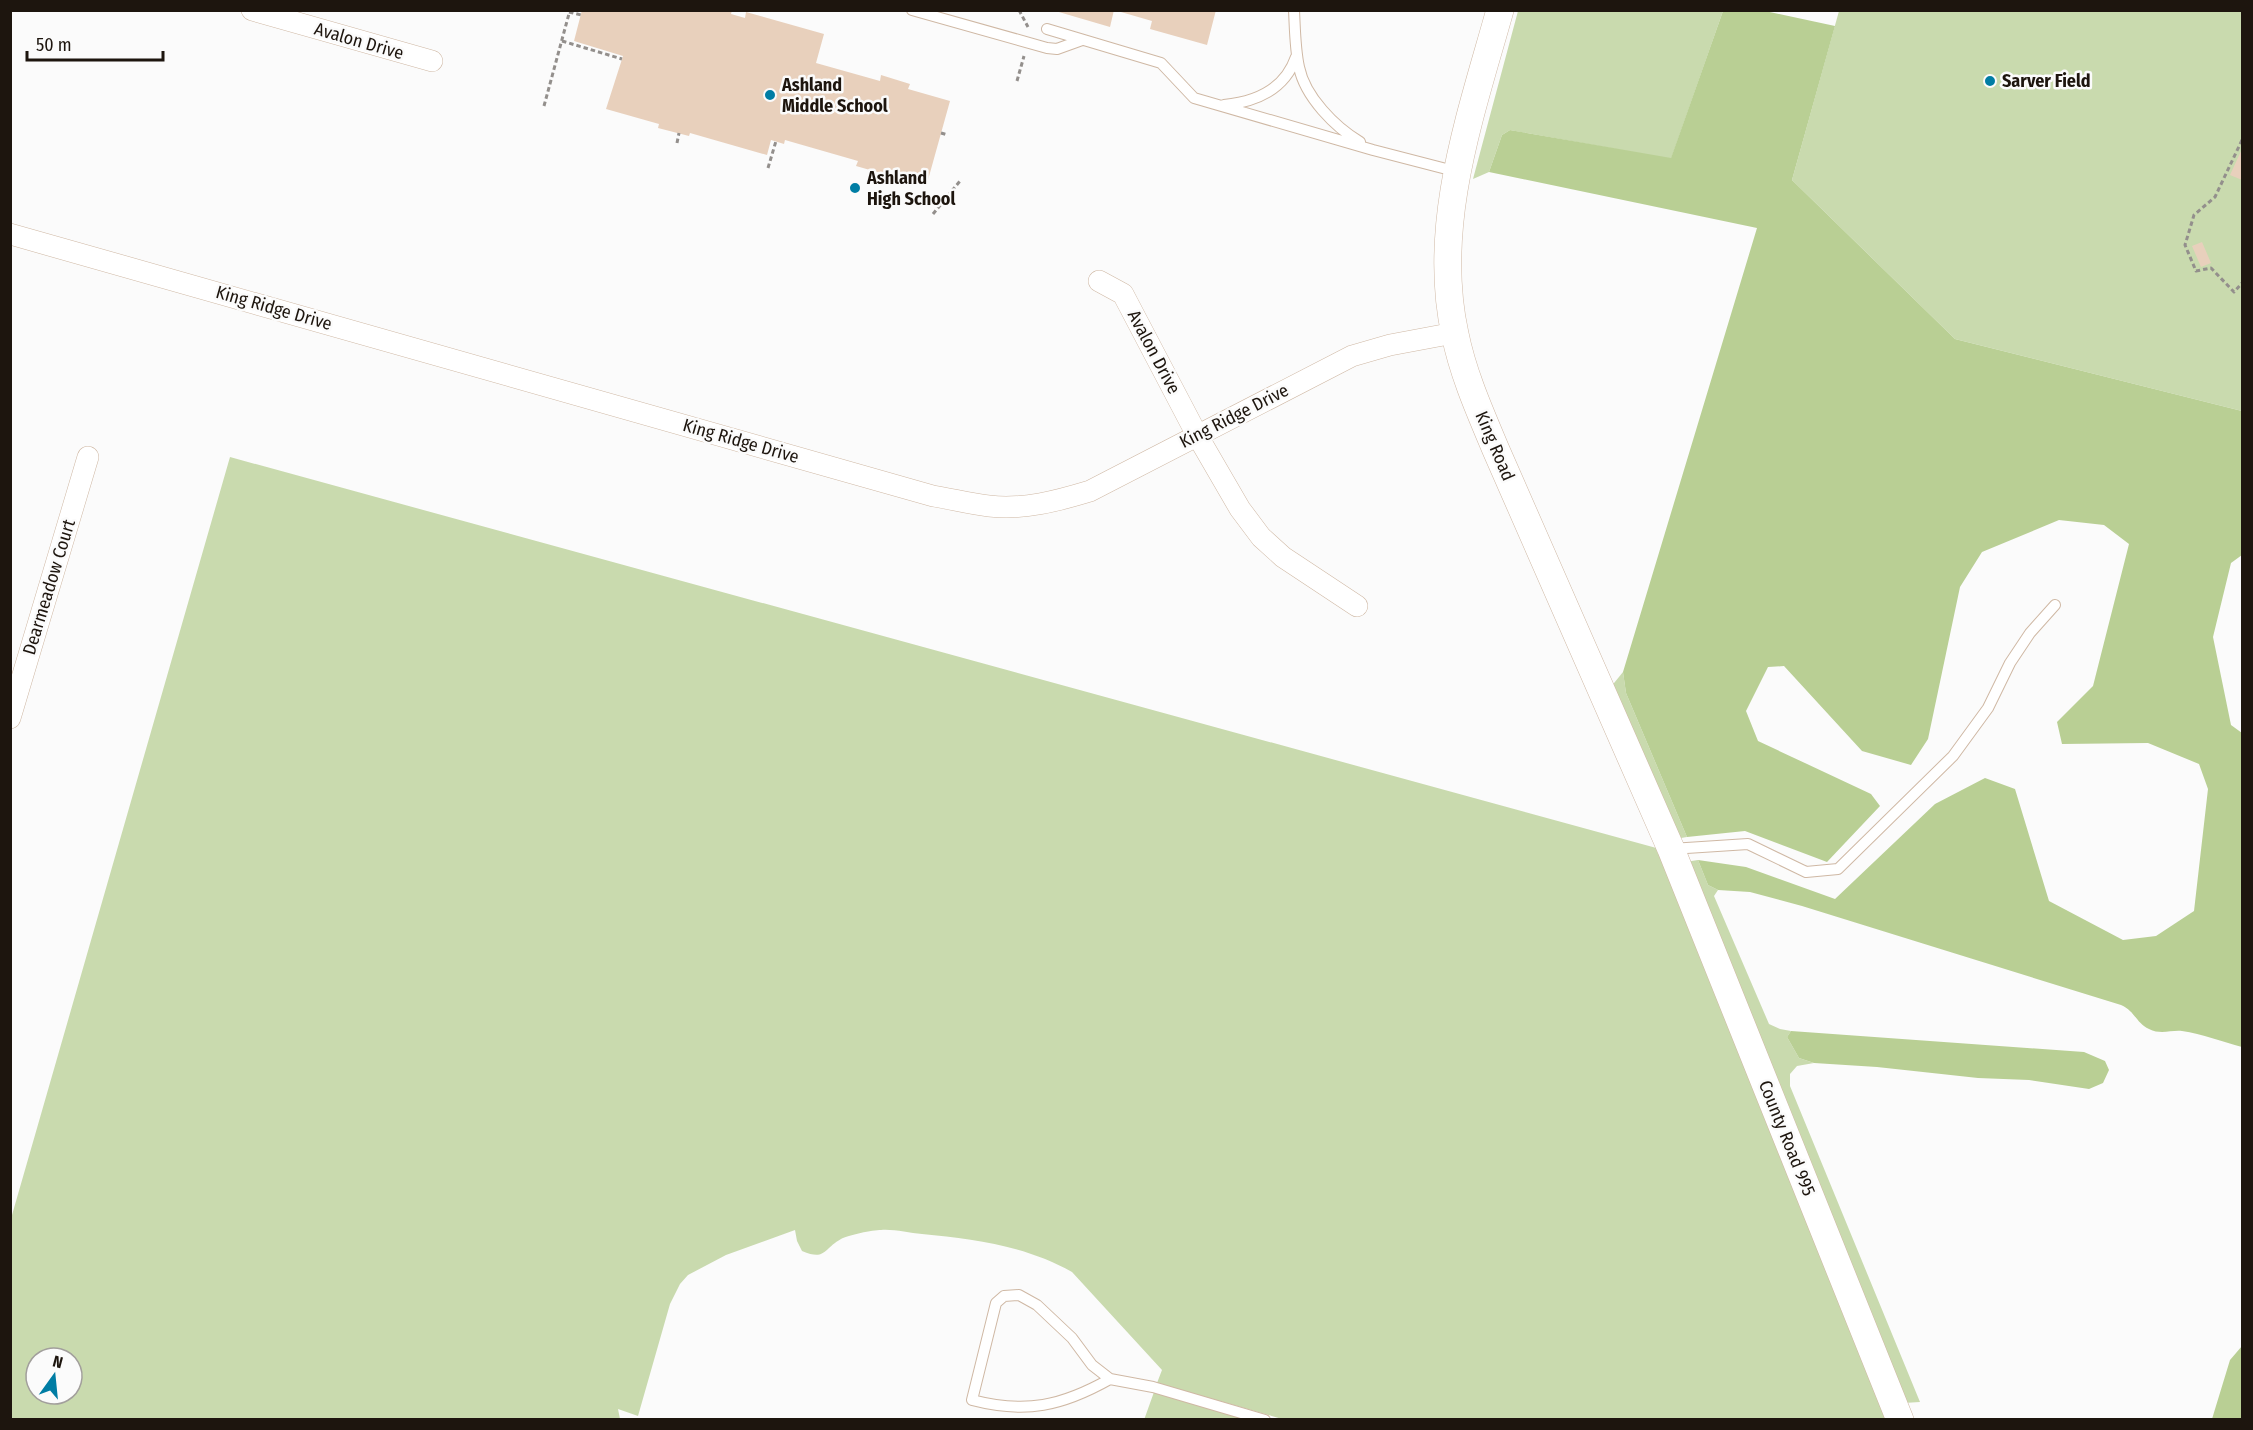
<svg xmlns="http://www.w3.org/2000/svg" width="2253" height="1430" viewBox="0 0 2253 1430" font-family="'Fira Sans Condensed',sans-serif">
	<rect width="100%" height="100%" fill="#fbfbfb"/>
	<path fill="#c9daae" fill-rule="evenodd" d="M1518,11h205l-52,148 -161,-29 -8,5 -13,37 -16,7z
		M1839,11h403v400l-287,-72 -163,-159z
		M230,457l1430,392 232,570h-610l-125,-36 5,-13 -90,-98c-46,-26 -98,-33 -150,-38 -13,-1 -28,-5 -41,-4 -8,0 -33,5 -40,9 -18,10 -15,22 -39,12l-5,-10 -2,-11 -69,25 -38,20 -8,9 -10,20 -32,112 -20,-7 2,10h-609l-1,-197zM36,1358h36v36h-36z
		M1623,672l3,21 61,144 -12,2 -65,-151z
		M1698,860l10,25 10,5 -4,6 55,128 11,5 11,2 -4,6 12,21 15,5 -17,3 -7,8v12l130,316 -16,1 -219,-541z
		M1154,1392l94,28h-104z"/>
	<path fill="#b9cf94" d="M1723,11h42l70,15 -43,154 163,159 287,72v144l-11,8 -18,74 18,88 11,8v314c-19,-5 -40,-13 -60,-16 -12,-1 -21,4 -33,-2 -13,-6 -14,-18 -28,-24l-319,-99 -52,-14 -32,-2 -10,-5 -10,-25 48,7 89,32 100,-95 50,-26 30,11 34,112 74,39 33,-4 38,-25 14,-122 -9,-25 -51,-21 -86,1 -5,-22 36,-36 36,-142 -25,-19 -45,-5 -77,32 -22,35 -32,152 -17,26 -49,-14 -78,-85 -16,1 -22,44 12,30 113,53 9,12 -53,56 -82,-31 -58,6 -61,-144 -3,-21 134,-444 -268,-56 13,-37 8,-5 161,28z
		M1791,1031l293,21 21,9 4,9 -6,13 -14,6 -60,-9 -51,-2 -101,-11 -63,-4 -15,-5 -12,-21z
		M2242,1346v73h-30l18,-59z"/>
	<path fill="#e8d0bc" d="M582,10h150l-1,4 14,4 1,-6 78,22 -8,29 64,18 1,-6 29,9 -2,5 42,12 -22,79 -43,-12 -1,6 -28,-8 2,-5 -73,-21 -1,4 -13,-4 -4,15 -77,-22 -1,3 -31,-8 1,-4 -53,-15 17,-53 -49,-15z
		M1052,10h62l-4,17z
		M1114,10h102l-9,35 -57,-16 2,-8z
		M2242,149v31l-12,-5z
		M2202,242l9,21 -10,4 -9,-21z"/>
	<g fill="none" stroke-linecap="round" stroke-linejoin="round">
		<defs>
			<path id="service" d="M912,10l135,38 10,1 25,-9
				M1294,10c1,19 1,39 5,57 6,30 36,60 61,75
				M1047,29l114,34 33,35 179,52 85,22
				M1224,105c32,-3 61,-16 72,-48
				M1671,849l77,-5 58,28 32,-3 115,-113 35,-48 22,-45 20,-30 25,-28
				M1110,1379c-48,27 -84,35 -138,21l24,-97 8,-7 15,-1 18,10 35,33 20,27 18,14 43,8 112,33"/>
			<path id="minor" d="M252,10l180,51
				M10,234l923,262c19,3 37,8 56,10 35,4 68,-5 101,-15l262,-135 38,-11 64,-12
				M1099,281l24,13 74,141 43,74 21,28 22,20 74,49
				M10,718l78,-261"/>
			<path id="tertiary" d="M1500,10c-29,104 -69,215 -45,324 8,40 25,78 41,116l175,399 229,571"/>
		</defs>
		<use href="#service" stroke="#cfb8a4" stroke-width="12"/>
		<use href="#minor" stroke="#cfb8a4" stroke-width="22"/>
		<use href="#tertiary" stroke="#cfb8a4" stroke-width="28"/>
		<path stroke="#938f8c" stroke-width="3" stroke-dasharray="4.5 3" stroke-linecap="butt" d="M1019,10l9,17
			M569,12l12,3
			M562,41l60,18
			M1017,81l7,-25
			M544,106l26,-96
			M941,133l7,2
			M2242,140l-27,57 -21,18 -9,30 11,26 15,-3 23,24 8,-9
			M677,143l2,-10
			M768,168l8,-27
			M933,214l27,-33"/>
		<use href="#service" stroke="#fff" stroke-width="10"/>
		<use href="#minor" stroke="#fff" stroke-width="21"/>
		<use href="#tertiary" stroke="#fff" stroke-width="27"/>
	</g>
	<g fill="#007da4" stroke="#fbfbfb" stroke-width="2">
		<circle cx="1990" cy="81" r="6"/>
		<circle cx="770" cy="95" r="6"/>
		<circle cx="855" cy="188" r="6"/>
	</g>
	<g text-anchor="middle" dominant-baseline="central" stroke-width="5" stroke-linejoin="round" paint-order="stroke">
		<g font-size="18" fill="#1d150e" stroke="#fbfbfb">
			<text transform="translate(359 41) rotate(16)">Avalon Drive</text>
			<text transform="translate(274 308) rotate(16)">King Ridge Drive</text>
			<text transform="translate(1154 352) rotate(62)">Avalon Drive</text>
			<text transform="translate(1234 416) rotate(-27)">King Ridge Drive</text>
			<text transform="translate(741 441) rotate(16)">King Ridge Drive</text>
			<text transform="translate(1495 446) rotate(67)">King Road</text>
			<text transform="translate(49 587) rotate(-73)">Dearmeadow Court</text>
			<text transform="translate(1787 1138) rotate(68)">County Road 995</text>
		</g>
		<g font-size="18" font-weight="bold" fill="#1d150e" stroke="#fbfbfb" text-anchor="start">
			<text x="2002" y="81">Sarver Field</text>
			<text x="782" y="85">Ashland<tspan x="782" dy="21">Middle School</tspan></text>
			<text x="867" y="178">Ashland<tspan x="867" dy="21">High School</tspan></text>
		</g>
	</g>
	<rect width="2253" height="1430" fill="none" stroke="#1d150e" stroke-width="24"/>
	<g transform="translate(54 1376) rotate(15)"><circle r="28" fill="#fbfbfb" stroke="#a29f9c" stroke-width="1.5"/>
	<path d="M0-4.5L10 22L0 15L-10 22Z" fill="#007da4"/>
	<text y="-9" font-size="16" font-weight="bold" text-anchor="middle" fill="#1d150e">N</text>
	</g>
	<path d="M27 51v9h136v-9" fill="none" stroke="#1d150e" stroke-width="3"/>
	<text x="36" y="51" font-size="18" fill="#1d150e" stroke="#fbfbfb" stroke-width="4.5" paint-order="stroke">50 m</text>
</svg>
